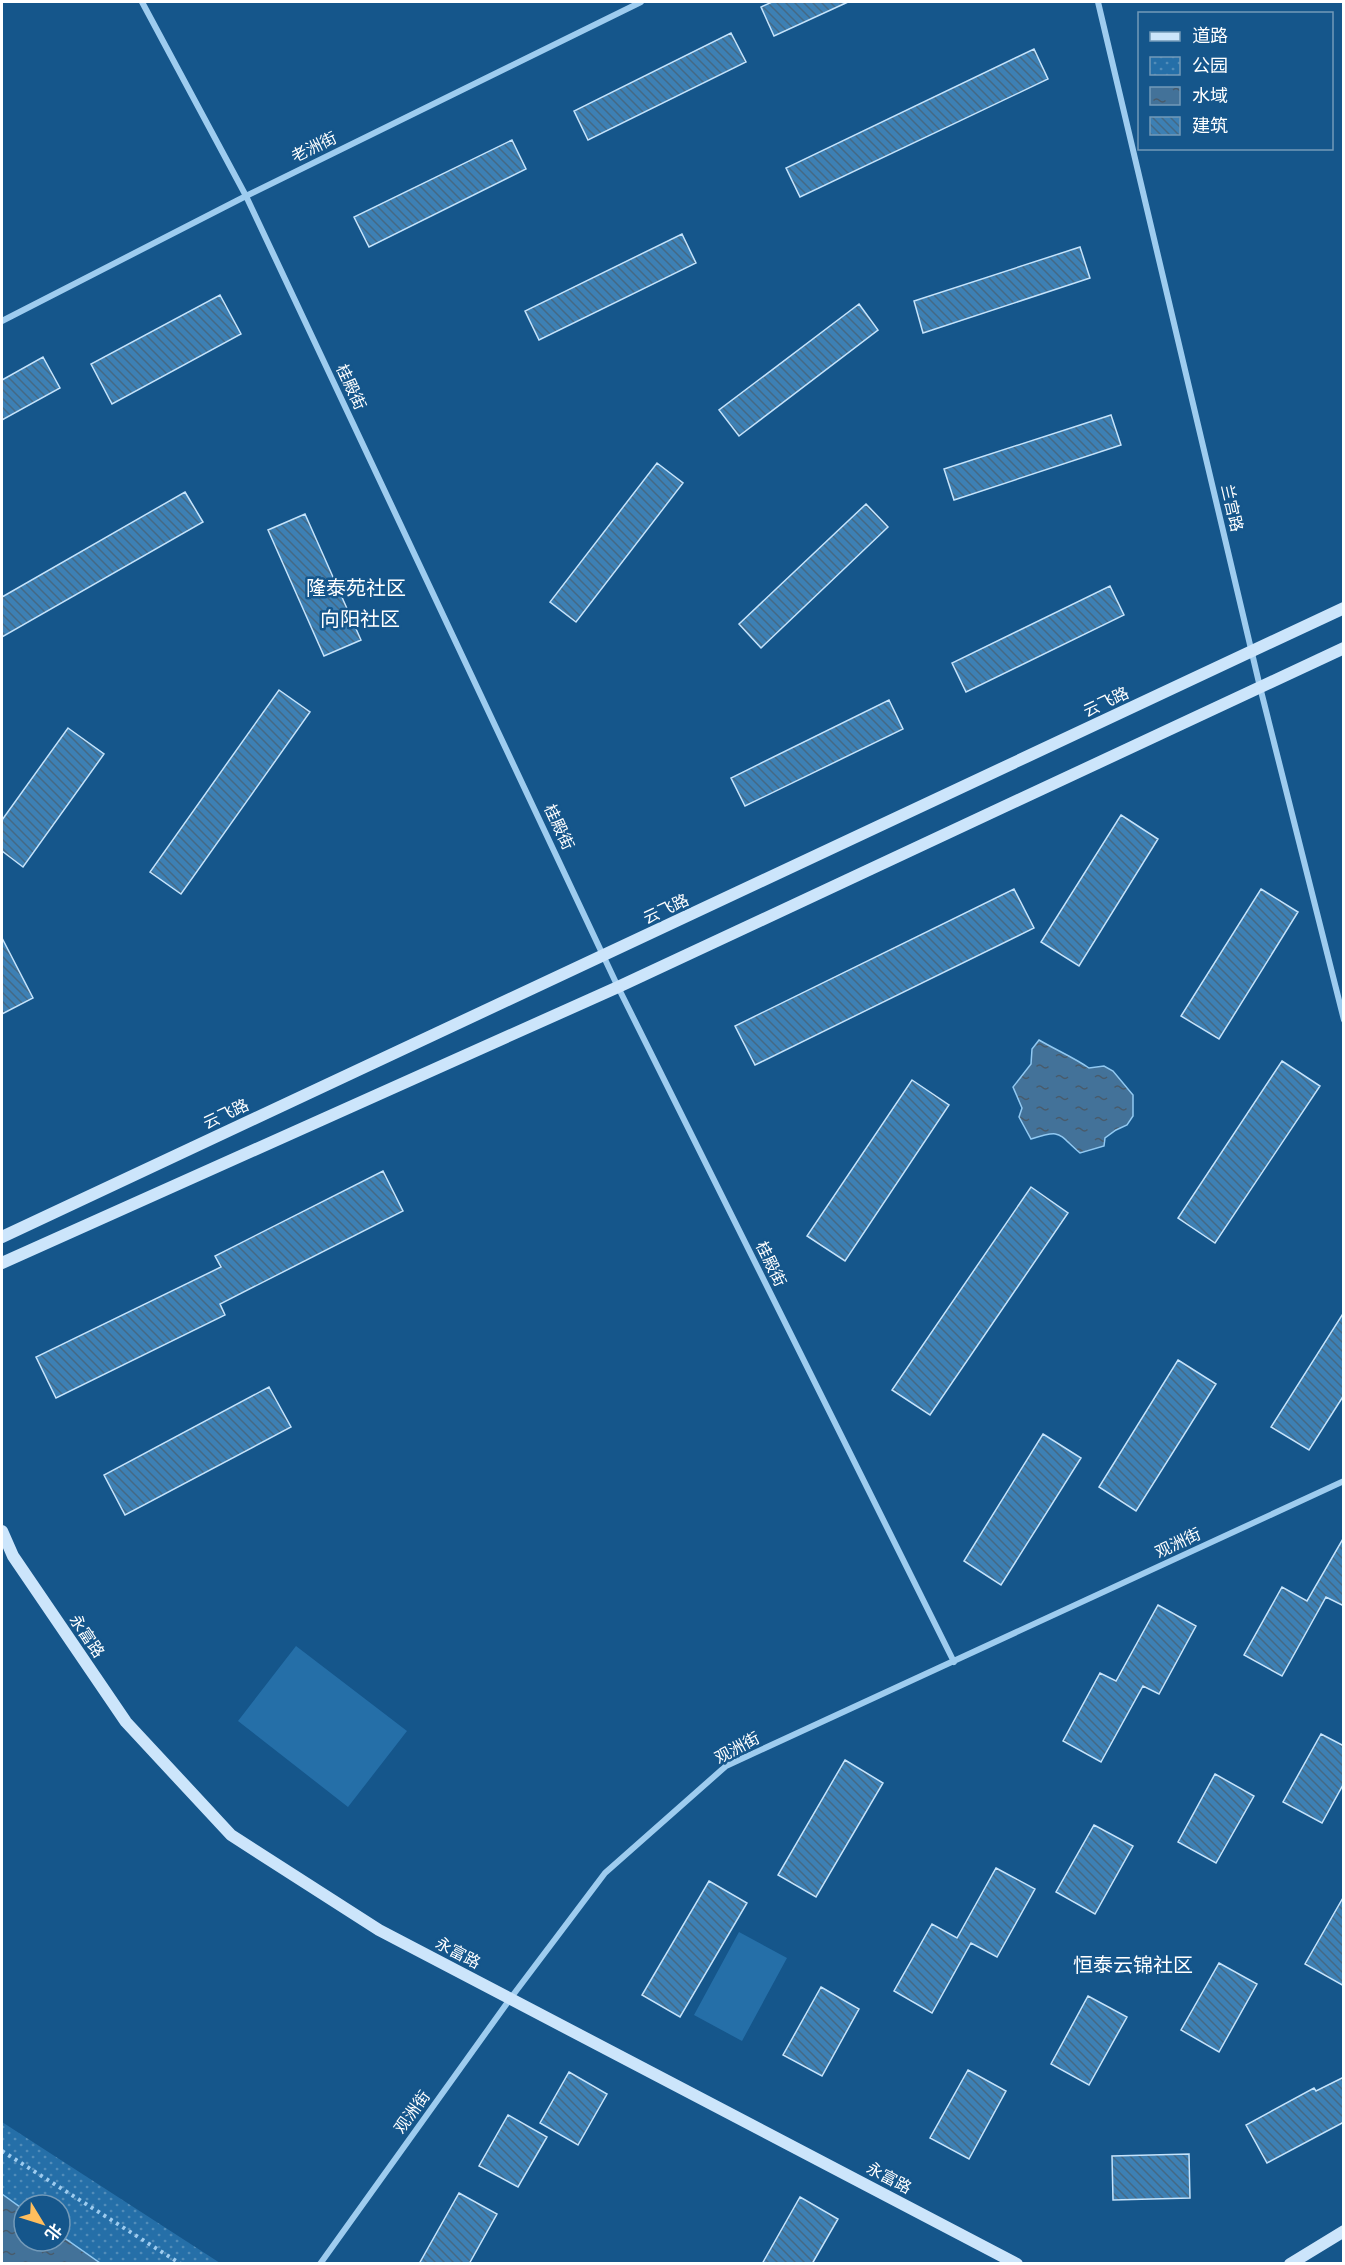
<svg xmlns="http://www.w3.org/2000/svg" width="1345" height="2265" viewBox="0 0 1345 2265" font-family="Arial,'Noto Sans SC',sans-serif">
	<defs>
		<pattern id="park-dots" width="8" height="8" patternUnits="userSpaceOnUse" patternTransform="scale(1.5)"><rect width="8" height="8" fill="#256fa8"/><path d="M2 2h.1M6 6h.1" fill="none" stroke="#518cb9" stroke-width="1.8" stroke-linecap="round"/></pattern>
		<pattern id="water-ripples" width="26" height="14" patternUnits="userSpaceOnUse" patternTransform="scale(1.5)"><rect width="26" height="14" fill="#437299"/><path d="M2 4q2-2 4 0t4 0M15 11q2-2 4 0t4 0" fill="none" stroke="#485b6b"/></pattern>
		<pattern id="building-back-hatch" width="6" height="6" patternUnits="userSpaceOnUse" patternTransform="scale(1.5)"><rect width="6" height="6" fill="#3d80b4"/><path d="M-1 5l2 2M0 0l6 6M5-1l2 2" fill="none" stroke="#446985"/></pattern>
	</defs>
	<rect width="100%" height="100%" fill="#15568b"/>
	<path fill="#256fa8" d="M296,1646l111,85 -59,76 -110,-86z
		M739,1932l48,26 -45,83 -48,-26z"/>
	<path fill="url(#park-dots)" fill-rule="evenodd" d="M2,2122l218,141h-218zM24,2205h36v36h-36z"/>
	<path fill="url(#water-ripples)" stroke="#91c9f2" stroke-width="1.5" d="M1039,1040c17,10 34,17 50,28l15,-2 9,5 20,24v21l-6,9 -11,5 -11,8 -1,8 -24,7c-23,-20 -18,-24 -49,-14l-12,-22 3,-9 -9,-21 18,-23 1,-15z
		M2,2194l22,16v31h36v-6l40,28h-98z"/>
	<path fill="url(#building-back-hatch)" stroke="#c5e3fb" stroke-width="1.5" d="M772,2h76l-74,34 -13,-29z
		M731,33l15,29 -158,78 -14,-29z
		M1034,49l14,30 -248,118 -14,-29z
		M512,140l14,29 -157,78 -15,-30z
		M682,234l14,29 -157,77 -14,-29z
		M1080,247l10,31 -167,55 -9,-32z
		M220,295l21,39 -129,70 -21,-40z
		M859,304l19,26 -139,106 -20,-26z
		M43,357l17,31 -58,32v-40z
		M1111,415l10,30 -167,55 -10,-31z
		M657,463l26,20 -107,139 -26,-20z
		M185,492l18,30 -201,115v-40z
		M866,504l22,23 -127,121 -22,-24z
		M305,514l56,126 -37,16 -56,-126z
		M1110,586l14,29 -158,77 -14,-29z
		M279,690l31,22 -129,182 -31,-22z
		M889,700l14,29 -158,77 -14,-28z
		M68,728l36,26 -81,113 -21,-16v-31z
		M1121,815l37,24 -79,127 -38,-24z
		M1014,889l20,39 -279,137 -20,-39z
		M1261,889l37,23 -79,127 -38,-23z
		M2,938l31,60 -31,16z
		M1282,1061l38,25 -105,157 -37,-25z
		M912,1080l37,25 -104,156 -38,-25z
		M383,1171l20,40 -183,93 5,11 -169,83 -20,-41 185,-90 -6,-11z
		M1031,1187l37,26 -138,202 -38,-25z
		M1344,1312v83l-35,55 -38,-23z
		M1178,1360l38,24 -80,127 -37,-24z
		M269,1387l22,40 -166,88 -21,-40z
		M1043,1434l38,24 -80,127 -37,-24z
		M1344,1537v69l-18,-9 -44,79 -38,-21 38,-68 25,14z
		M1158,1605l38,21 -37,68 -16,-8 -42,76 -38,-21 37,-68 16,8z
		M1321,1734l23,12v37l-22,40 -39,-21z
		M845,1760l38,23 -67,114 -38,-22z
		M1215,1774l39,22 -38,67 -38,-21z
		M1094,1825l39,21 -38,68 -39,-22z
		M996,1868l39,21 -38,68 -26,-14 -39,70 -38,-22 38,-67 25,14z
		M709,1881l38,22 -67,114 -38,-22z
		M1344,1896v90l-39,-22z
		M1219,1963l38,21 -38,68 -38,-22z
		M821,1987l38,22 -37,67 -39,-21z
		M1088,1996l39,21 -38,68 -38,-21z
		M968,2070l38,21 -37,68 -39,-21z
		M569,2072l38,22 -29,51 -38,-22z
		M1344,2077v45l-77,41 -21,-38 68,-37 2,3z
		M508,2115l39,22 -29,50 -39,-21z
		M1189,2154l1,44 -77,2 -1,-44z
		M459,2193l38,21 -28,50h-50z
		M800,2197l38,22 -26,45h-50z"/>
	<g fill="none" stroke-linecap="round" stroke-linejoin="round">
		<path stroke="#9eccef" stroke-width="4" stroke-dasharray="3 4.5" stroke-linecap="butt" d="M2,2151l179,113"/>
		<path stroke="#9eccef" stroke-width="6" d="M142,2l104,194 372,791 336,675
			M1098,2l162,685 84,333
			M2,321l244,-125 395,-194
			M320,2264l190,-265 95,-126 121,-107 618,-285"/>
		<path stroke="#cce5fb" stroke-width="12" d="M2,1237l1342,-629
			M2,1263l616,-276 726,-339
			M2,1531l11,25 113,166 105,113 148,95 638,334
			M1290,2264l54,-33"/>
	</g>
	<g text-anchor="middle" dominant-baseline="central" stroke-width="5" stroke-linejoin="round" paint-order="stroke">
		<g font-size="16" fill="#fff" stroke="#15568b">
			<text transform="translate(314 147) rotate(-26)">老洲街</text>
			<text transform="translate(351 387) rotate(65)">桂殿街</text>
			<text transform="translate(1232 508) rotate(77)">兰宫路</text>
			<text transform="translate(1106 702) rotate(-25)">云飞路</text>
			<text transform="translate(559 827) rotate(65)">桂殿街</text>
			<text transform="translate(666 909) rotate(-25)">云飞路</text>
			<text transform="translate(226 1114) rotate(-25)">云飞路</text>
			<text transform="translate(771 1264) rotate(64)">桂殿街</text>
			<text transform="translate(1178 1543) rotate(-25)">观洲街</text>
			<text transform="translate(87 1636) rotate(56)">永富路</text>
			<text transform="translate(737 1748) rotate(-28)">观洲街</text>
			<text transform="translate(458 1953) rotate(28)">永富路</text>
			<text transform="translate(412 2112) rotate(-54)">观洲街</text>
			<text transform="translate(889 2178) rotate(28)">永富路</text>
		</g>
		<g font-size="20" fill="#fff" stroke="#15568b">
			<text x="356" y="588">隆泰苑社区</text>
			<text x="360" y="619">向阳社区</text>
			<text x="1133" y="1965">恒泰云锦社区</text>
		</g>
	</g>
	<rect width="1345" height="2265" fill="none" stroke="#ffffff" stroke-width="6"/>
	<rect x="1138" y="12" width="195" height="138" fill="#15568b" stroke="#739ab9" stroke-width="1.5"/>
	<rect x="1150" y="32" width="30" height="9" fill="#cce5fb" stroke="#739ab9" stroke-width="1.5"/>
	<text x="1192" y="42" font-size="18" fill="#ffffff">道路</text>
	<rect x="1150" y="57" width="30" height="18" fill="url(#park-dots)" stroke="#739ab9" stroke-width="1.5"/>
	<text x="1192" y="72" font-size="18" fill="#ffffff">公园</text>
	<rect x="1150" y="87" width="30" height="18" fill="url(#water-ripples)" stroke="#739ab9" stroke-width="1.5"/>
	<text x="1192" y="102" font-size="18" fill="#ffffff">水域</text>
	<rect x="1150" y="117" width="30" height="18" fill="url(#building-back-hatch)" stroke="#739ab9" stroke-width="1.5"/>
	<text x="1192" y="132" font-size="18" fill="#ffffff">建筑</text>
	<g transform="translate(42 2223) rotate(128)"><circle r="28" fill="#15568b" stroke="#739ab9" stroke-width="1.5"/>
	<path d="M0-4.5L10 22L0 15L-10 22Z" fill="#ffbe5d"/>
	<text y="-9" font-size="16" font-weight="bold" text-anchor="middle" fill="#ffffff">北</text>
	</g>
</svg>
